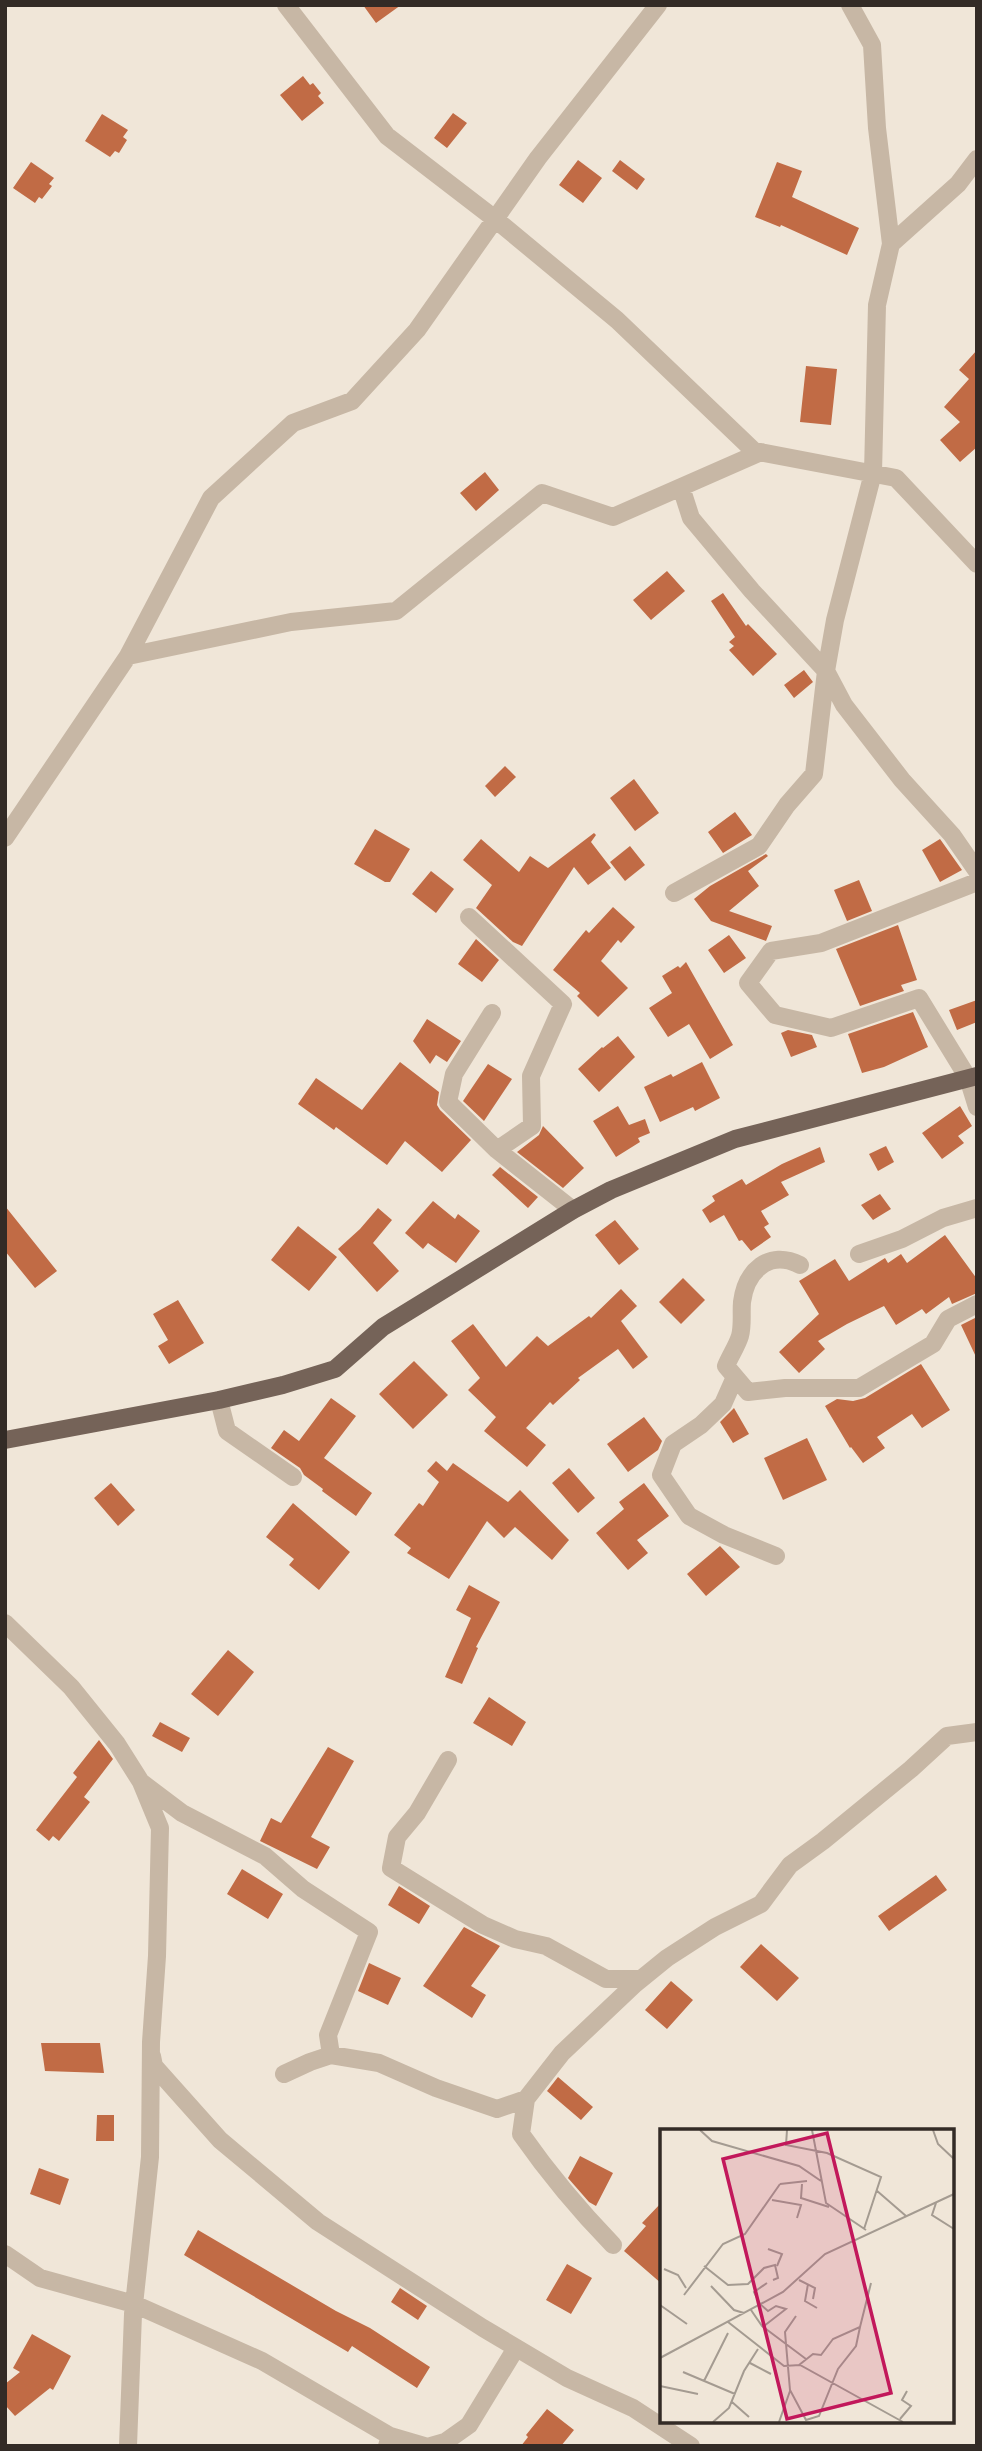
<svg xmlns="http://www.w3.org/2000/svg" width="982" height="2451" viewBox="0 0 982 2451" font-family="'PT Sans',sans-serif">
	<rect width="100%" height="100%" fill="#f0e6d8"/>
	<path fill="#c16b45" d="M363,5h38l-25,18z
		M303,76l7,9 3,-2 8,10 -3,3 6,7 -22,18 -22,-26z
		M453,113l14,10 -20,25 -13,-10z
		M102,114l26,16 -5,7 4,3 -8,13 -4,-2 -5,6 -25,-16z
		M578,160l24,18 -19,25 -24,-18z
		M620,160l25,19 -8,11 -25,-19z
		M31,162l23,16 -5,6 3,2 -10,13 -3,-2 -4,6 -22,-15z
		M777,162l25,9 -10,26 67,31 -12,27 -66,-30 -1,2 -25,-10z
		M977,350v97l-17,15 -20,-22 20,-18 -16,-15 25,-28 -10,-9z
		M806,366l31,3 -6,56 -31,-3z
		M485,472l14,18 -23,21 -16,-18z
		M667,571l18,20 -34,29 -18,-20z
		M723,593l23,33 2,-2 29,30 -24,22 -24,-26 5,-4 -5,-4 6,-5 -24,-36z
		M804,670l9,12 -19,16 -10,-13z
		M505,766l11,11 -21,20 -10,-11z
		M634,779l25,34 -24,18 -25,-33z
		M735,812l17,23 -29,18 -15,-21z
		M375,829l35,20 -20,33h-5l-31,-18z
		M594,833l2,2 -5,7 20,26 -23,17 -14,-18 -52,79 -9,-4 -37,-34 16,-23 -29,-25 18,-21 38,33 11,-16 18,12z
		M940,839l22,31 -22,12 -18,-32z
		M630,846l15,19 -20,16 -15,-19z
		M766,854l2,2 -20,15 11,15 -30,25 43,15 -6,15 -55,-20 -17,-22 16,-13z
		M431,871l23,18 -18,24 -24,-19z
		M859,880l13,31 -25,10 -13,-31z
		M613,907l22,20 -14,16 -3,-3 -17,21 27,27 -30,29 -21,-21 3,-3 -27,-23 33,-40 3,3z
		M898,925l19,55 -16,5 3,6 -44,15 -24,-57z
		M729,935l17,23 -22,15 -16,-23z
		M476,939l23,21 -17,22 -24,-18z
		M686,962l47,83 -23,14 -21,-35 -21,13 -19,-29 23,-15 -10,-17 16,-10 2,2z
		M977,1000v22l-20,8 -8,-20z
		M913,1012l15,35 -44,20 -22,6 -14,-39z
		M427,1019l34,22 -14,21 -11,-7 -6,9 -17,-23z
		M788,1030l24,5 5,12 -26,10 -10,-24z
		M618,1036l17,21 -36,35 -21,-23 24,-22 1,1z
		M400,1062l39,30 -2,13 3,5 31,30 -29,32 -37,-31 -18,24 -51,-38 -2,3 -36,-26 18,-26 46,32z
		M702,1062l18,36 -25,13 -2,-4 -33,15 -16,-35 27,-13 2,3z
		M488,1064l24,15 -28,42 -21,-20z
		M618,1106l11,19 16,-6 5,14 -12,5 2,4 -24,15 -23,-36z
		M960,1106l12,20 -14,10 6,7 -22,16 -20,-26z
		M543,1126l41,42 -21,20 -46,-36 22,-17z
		M886,1146l8,16 -16,9 -9,-17z
		M820,1147l5,15 -44,20 8,13 -28,16 8,13 -5,3 7,10 -20,14 -9,-11 -3,1 -15,-26 -14,8 -8,-13 13,-9 -3,-5 30,-17 4,6 36,-21z
		M500,1167l38,30 -10,11 -36,-33z
		M880,1194l11,15 -18,11 -12,-15z
		M433,1201l22,18 3,-5 22,17 -24,32 -28,-20 -5,6 -18,-16z
		M5,1206l52,65 -22,17 -30,-37z
		M378,1208l14,12 -19,23 26,28 -22,21 -39,-43 22,-20z
		M615,1220l24,29 -20,16 -24,-30z
		M298,1226l39,31 -28,34 -38,-31z
		M945,1235l32,44v14l-25,11 -3,-7 -23,17 -4,-5 -26,16 -12,-19 -37,18 -29,17 7,8 -26,24 -20,-21 40,-38 -20,-33 36,-22 14,22 36,-23 3,5 13,-9 6,9z
		M683,1278l22,22 -24,24 -22,-22z
		M621,1289l16,17 -16,15 27,36 -15,12 -15,-20 -40,29 2,2 -27,25 -3,-3 -24,26 20,17 -19,22 -43,-36 12,-14 -28,-27 12,-12 -29,-37 22,-17 33,43 31,-31 11,10 41,-30 2,2z
		M178,1300l26,43 -35,21 -11,-18 10,-6 -15,-26z
		M977,1317v42l-16,-34z
		M414,1361l34,34 -35,34 -34,-35z
		M921,1364l29,46 -28,18 -10,-14 -35,23 8,11 -22,15 -12,-16 -1,1 -25,-42 12,-7 16,2 12,-3z
		M331,1398l25,18 -32,42 48,35 -16,23 -34,-25 1,-2 -19,-14 -4,-7 -29,-20 13,-18 15,11z
		M734,1408l15,26 -16,9 -13,-21z
		M644,1417l18,24 -4,9 -30,22 -21,-28z
		M807,1438l20,42 -44,20 -19,-42z
		M436,1461l11,10 6,-8 55,39 12,-12 49,50 -17,20 -37,-33 -11,11 -17,-17 -38,58 -42,-26 4,-5 -17,-13 25,-32 4,3 16,-24 -12,-11z
		M569,1468l26,30 -17,15 -26,-30z
		M111,1483l24,27 -17,16 -24,-28z
		M644,1483l25,33 -32,24 11,13 -20,17 -32,-37 28,-24 -5,-7z
		M293,1503l57,49 -31,38 -30,-25 5,-6 -28,-22z
		M720,1546l20,21 -34,29 -19,-22z
		M469,1585l31,17 -24,45 2,1 -16,36 -17,-7 26,-59 -15,-8z
		M228,1650l26,22 -36,44 -27,-22z
		M489,1697l37,25 -14,24 -39,-23z
		M160,1722l30,16 -8,14 -30,-16z
		M99,1740l14,19 -29,38 6,5 -31,39 -6,-5 -4,5 -13,-11 41,-53 -4,-4z
		M328,1747l26,14 -43,76 19,10 -13,22 -57,-28 11,-23 10,5z
		M242,1869l41,25 -15,25 -41,-25z
		M936,1875l11,15 -58,41 -11,-15z
		M399,1886l31,20 -11,18 -31,-19z
		M464,1927l36,19 -29,40 15,9 -14,23 -49,-32z
		M761,1944l38,34 -22,23 -37,-34z
		M369,1963l32,15 -13,27 -30,-14z
		M671,1981l22,19 -26,29 -22,-19z
		M41,2043h59l4,30 -59,-2z
		M558,2077l35,30 -12,13 -34,-29z
		M97,2115h17v26h-18z
		M580,2156l33,17 -17,33 -7,-4 -21,-24z
		M39,2168l30,11 -9,26 -30,-11z
		M662,2202v82l-38,-33 22,-25 -4,-3z
		M198,2230l138,81 34,17 60,39 -13,21 -65,-42 -4,6 -164,-97z
		M567,2264l25,14 -21,36 -25,-14z
		M400,2288l27,18 -9,14 -27,-18z
		M32,2334l39,22 -18,34 -3,-2 -35,28 -10,-11v-21l15,-12 -7,-4z
		M547,2409l27,21 -13,16h-40l7,-9 -2,-2z"/>
	<g fill="none" stroke-linecap="round" stroke-linejoin="round">
		<path stroke="#c7b7a5" stroke-width="18" d="M286,5l101,131 108,83 122,101 137,131 142,27 81,86
			M850,5l22,40 5,83 14,116 -14,61 -4,168 -38,147 -9,51 18,34 58,75 50,55 25,36
			M891,244l67,-60 19,-25
			M128,656l83,-158 82,-75 59,-22 65,-71 121,-172 120,-153
			M5,838l123,-182 163,-34 105,-11 146,-118 71,24 148,-65
			M977,882l-156,61 -50,8 -23,32 27,32 56,13 88,-30 49,80 9,29
			M674,893l85,-47 28,-41 27,-31 12,-103 -74,-80 -61,-73 -10,-31
			M469,917l94,87 -32,72 1,50 -35,24
			M492,1013l-38,61 -6,28 49,48 76,60
			M859,1254l43,-15 41,-21 34,-10
			M800,1265c-31,-16 -54,6 -58,37 -1,11 1,23 -2,34 -3,10 -10,20 -14,30l22,26 37,-4h74l74,-44 15,-25 29,-15
			M735,1377l-12,27 -22,21 -28,19 -12,31 28,41 35,19 52,21
			M219,1400l8,31 66,46
			M5,1623l66,64 46,57 24,38 19,46 -3,128 -6,86 -1,115 -17,157 -5,132
			M448,1760l-31,53 -20,24 -6,31 92,57 32,14 31,7 60,33h35
			M141,1782l41,31 83,43 38,33 66,43 -41,103 3,20
			M152,2056l2,10 66,74 98,82 165,106 84,50 66,30 58,38
			M284,2074l26,-12 21,-7 48,8 57,25 61,21 29,-10
			M613,2245c-34,-35 -64,-71 -92,-111l5,-35 36,-46 73,-69 32,-26 48,-31 46,-23 29,-39 33,-24 88,-72 36,-33 30,-4
			M5,2254l35,24 94,26 128,57 128,75 -3,10
			M390,2436l34,10
			M431,2446l14,-4 24,-17 47,-77"/>
		<path stroke="#756358" stroke-width="18" d="M5,1440l214,-40 64,-15 52,-16 48,-42 190,-117 38,-20 124,-51 242,-63"/>
	</g>
	<g transform="translate(660 2129)">
		<rect width="294" height="294" fill="#f0e6d8"/>
		<path fill="none" stroke="#a49b91" stroke-width="2" d="M40,1l12,11 87,25 22,15M127,1l-1,15 41,8 54,24 -17,52M152,1l14,73 40,27M273,1l5,14 16,15M120,55l27,-3M142,55l-1,14 28,9M216,61l30,26M112,71l29,5 -4,13M276,74l-4,12 22,14M108,120l14,5 -5,12M44,137l24,19 20,-1 16,-16 11,-3 3,13 -5,2M4,140l14,6 8,13M139,151l16,8 -2,11M148,155l-3,17 12,7M51,157l23,24 10,3M24,166l39,-51 22,-10 35,-50M0,176l27,19M91,181l11,16 24,18 4,46 16,30 13,-4 19,-47 18,-23 4,-19M136,187l-11,16 1,12 20,15M68,193l56,44 16,-1 103,57M104,197l22,-17 -10,-3 -8,5 -8,-7 -6,-12 13,-9M0,229l123,-66 42,-38 129,-60M90,234l21,11M139,236l14,-11 8,1 12,-16 27,-12 11,-44M23,243l52,22M44,252l24,-48M0,257l38,8M72,273l17,15M240,290l11,-13 -9,-6 5,-9M53,293l16,-14 15,-37 14,-22M119,293l11,-31"/>
		<path fill="#c2185b" fill-opacity="0.15" stroke="#c2185b" stroke-width="3.5" d="M167,4l64,260 -104,26 -64,-260z"/>
		<rect width="294" height="294" fill="none" stroke="#332b26" stroke-width="3.5"/>
	</g>
	<rect width="982" height="2451" fill="none" stroke="#332b26" stroke-width="14"/>
</svg>
